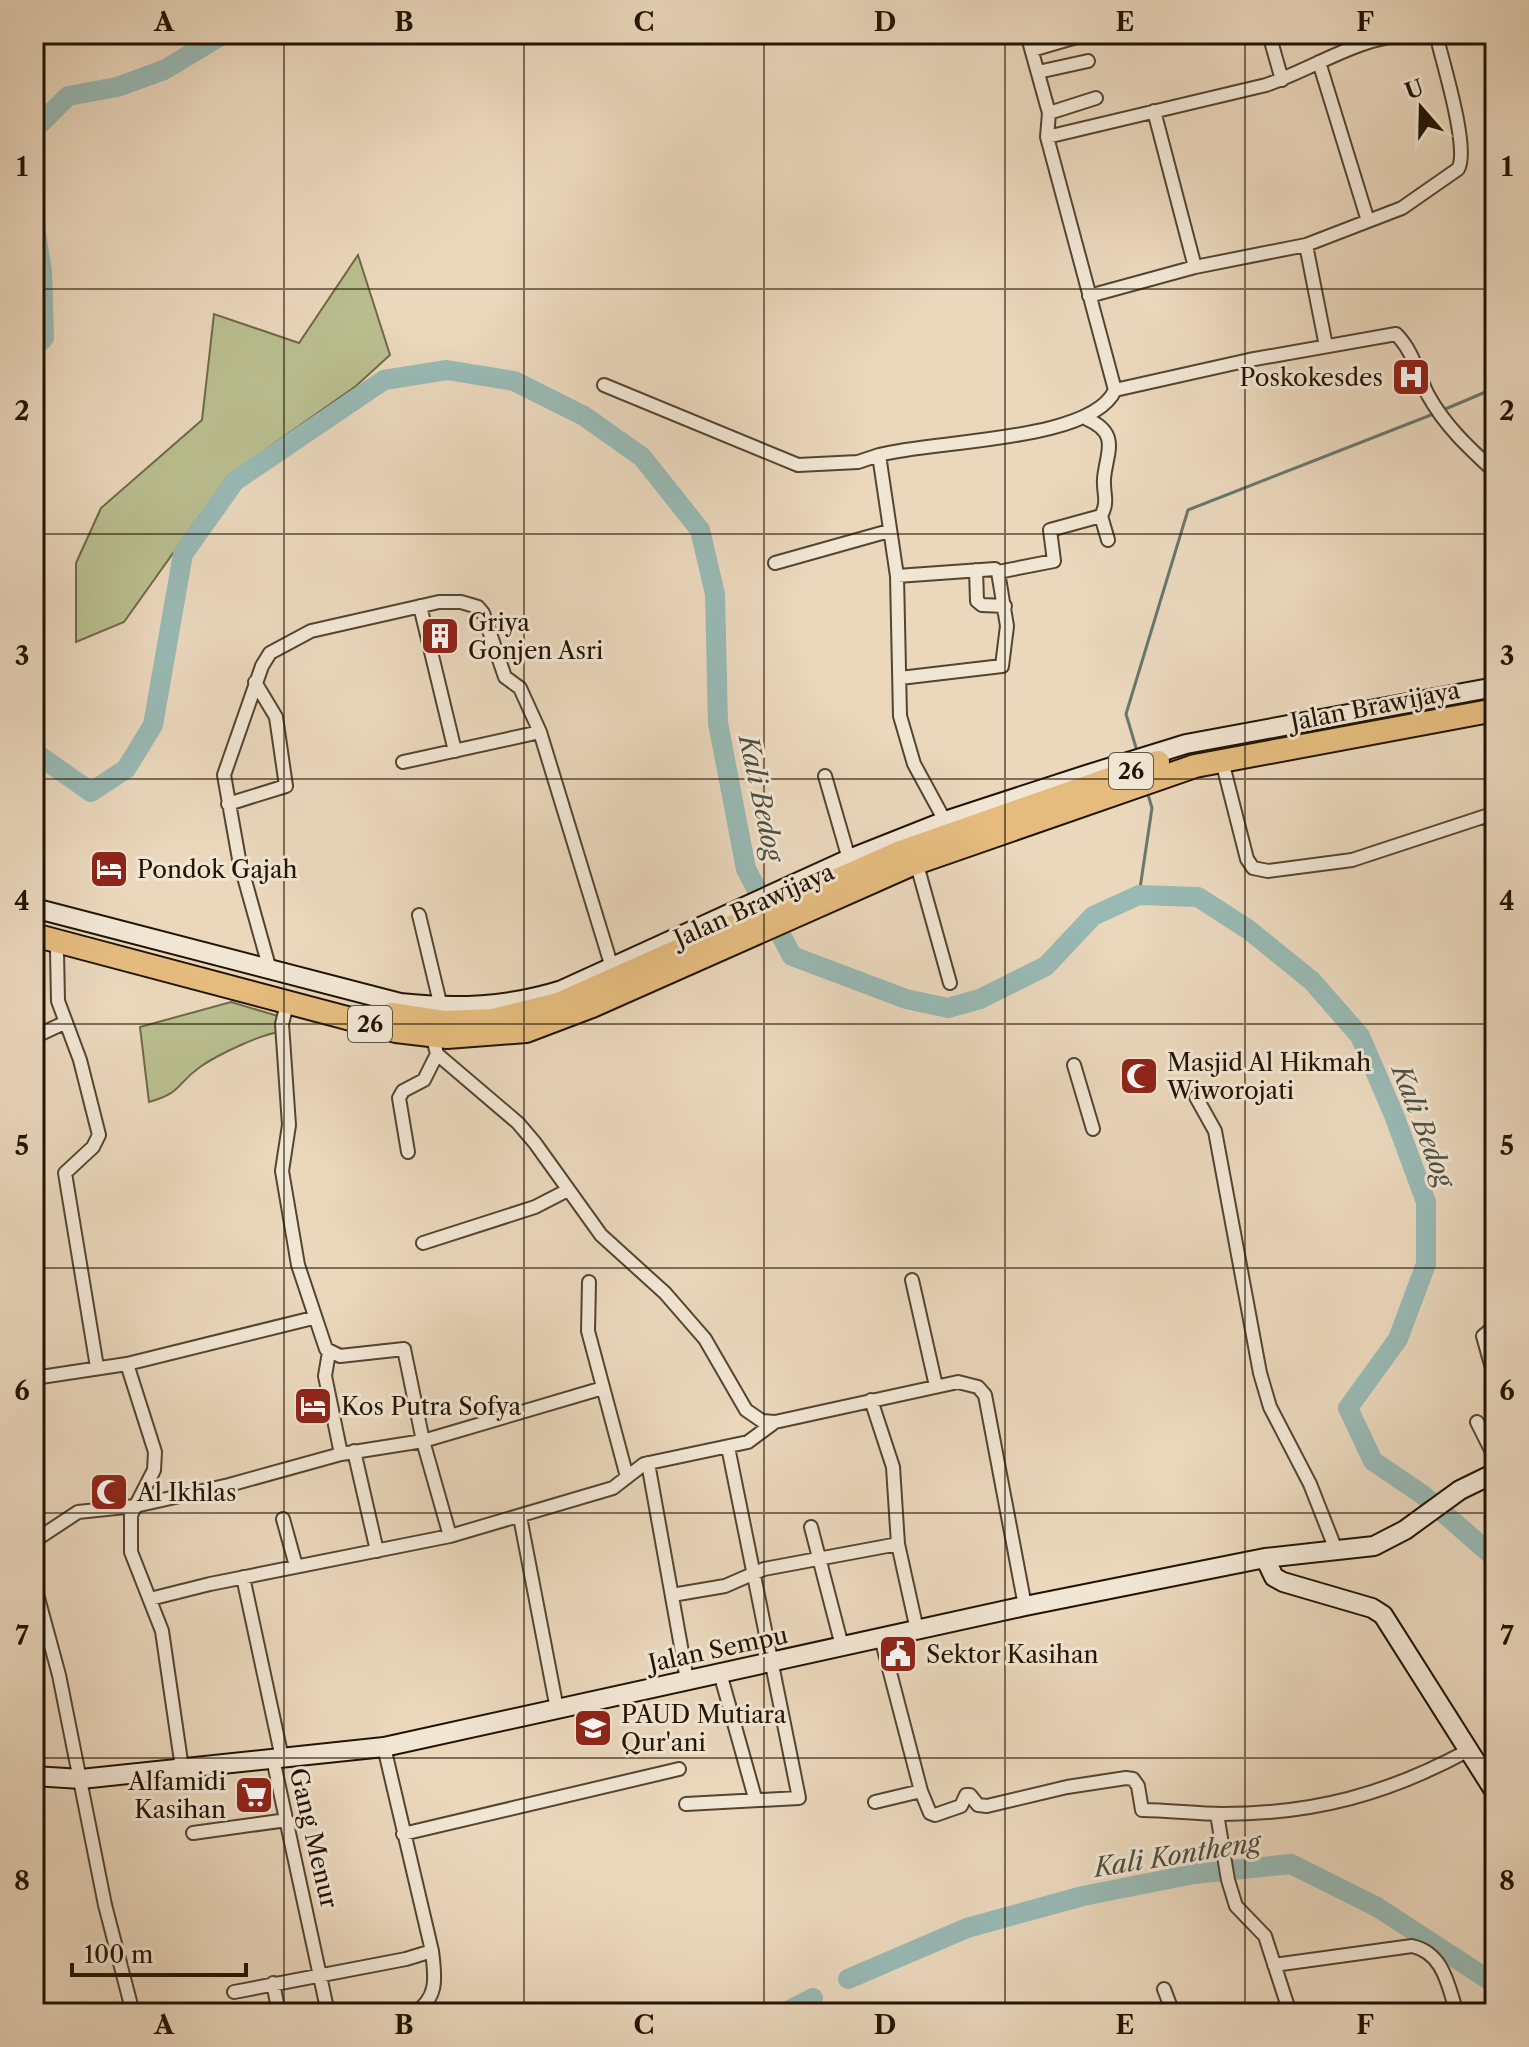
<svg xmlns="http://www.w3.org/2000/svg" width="1529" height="2047" viewBox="0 0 1529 2047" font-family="'Libre Caslon Text',serif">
	<rect width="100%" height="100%" fill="#ead7bc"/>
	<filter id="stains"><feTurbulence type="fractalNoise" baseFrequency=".0025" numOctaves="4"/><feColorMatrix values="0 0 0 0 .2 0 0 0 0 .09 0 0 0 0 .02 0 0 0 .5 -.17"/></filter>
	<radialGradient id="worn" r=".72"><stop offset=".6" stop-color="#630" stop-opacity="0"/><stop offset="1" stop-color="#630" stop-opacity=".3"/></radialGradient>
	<path fill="#b9be8f" stroke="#6e6948" stroke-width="2" d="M358,255l32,100 -34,31 -128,90 -104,146 -48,20v-79l25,-55 101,-88 12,-106 85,29z
		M231,1002l47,14 2,16c-19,2 -63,23 -80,35 -24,17 -18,26 -51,35l-9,-75z"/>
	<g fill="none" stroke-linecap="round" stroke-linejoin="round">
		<path stroke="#69776d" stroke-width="3" d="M1443,410l52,-22
			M1137,751l-11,-37 62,-204 248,-97
			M1139,895l13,-87 -5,-17"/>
		<path stroke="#98b9b4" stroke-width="20" d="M34,130l34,-34 49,-9 47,-17 60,-36
			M34,221l8,51 2,66 -10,10
			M34,752l57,40 35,-23 27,-44 30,-171 52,-73 149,-101 63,-10 67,11 70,35 58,41 58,73 15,64 3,129 28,146 46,87 114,43 42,9 32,-9 66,-33 47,-50 46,-21 59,2 51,33 63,51 48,55 34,79 32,87v62l-28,75 -50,69 25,53 50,34 72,63
			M848,1979l119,-51 116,-32 111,-22 97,-10 86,43 118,77
			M784,2013l29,-15"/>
		<defs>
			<path id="street" d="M1269,34l13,46
				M1032,50l48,-14
				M1319,62l49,159
				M1038,72l50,-11
				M1154,111l41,156
				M1049,113l47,-15
				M1047,137l219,-52c49,-17 90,-47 143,-51
				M1306,245l20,101
				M1089,296l106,-29 111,-22 96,-37 56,-39c12,-20 -16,-109 -22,-135
				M604,385l194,80 60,-3 21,-7
				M1115,390l134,-30 147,-26c18,18 21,40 32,61 17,31 41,53 67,77
				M1101,516l7,24
				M775,563l114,-32
				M976,570l1,31 5,4 23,1
				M897,576l98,-7 3,3 56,-11 -4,-31 51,-14c8,-15 2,-22 3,-37 2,-26 17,-45 -17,-60
				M420,606l35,145
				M900,678l102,-12 5,-40 -9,-54
				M1222,761l25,98 6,9 15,3 84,-11 143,-47
				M403,762l137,-30
				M825,776l24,83
				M228,804l58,-18 -10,-69 -21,-35
				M1489,815l6,23
				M945,821l-31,-57 -14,-48 -3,-140 -18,-121c55,-15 213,-13 236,-65l-68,-253 2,-24 -22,-79
				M919,872l31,111
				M419,915l22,92
				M57,951l1,50 22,59 19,75 -6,12 -28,26 32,194
				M270,970l-31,-111 -15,-84 38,-109 8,-13 41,-22 128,-29h22l17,5 5,6 22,64 15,11 20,44 74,242
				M285,1012l-3,12 7,101 -7,46 16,94 28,84 14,7 64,-7 19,92 27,95 163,-48 31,-24 104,-22 27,-20
				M34,1037l30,-14
				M435,1046l2,8 81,69 17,20 66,92 64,58 40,46 41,71 16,11 13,1 183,-40 20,5 7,8 40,211
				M1074,1065l19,64
				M1196,1097l19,34 45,242 10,34 40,77 26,66
				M408,1152l-9,-54 4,-7 21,-11 13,-26
				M423,1243l112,-36 33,-17
				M912,1280l24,106
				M589,1282l-1,49 39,146
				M1495,1326l-12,10 12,43
				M329,1352l-4,24 16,78 82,-13 180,-53
				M127,1364l186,-46
				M34,1378l93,-14 28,88 -1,18 -23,45v37l31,79 20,137
				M871,1400l22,67 5,77 19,86
				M1477,1422l18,36
				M354,1451l23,100
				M648,1463l39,217
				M520,1517l37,192
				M283,1519l13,47
				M811,1527l31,119
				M34,1541l44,-29 57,-6 94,-21 112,-31
				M243,1577l39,181
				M34,1583l25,92 46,230 28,108
				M672,1595l53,-9 39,-17 134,-25
				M150,1599l60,-15 240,-48
				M881,1638l40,153 9,22 5,2 26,-9 5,-11h4l8,10 9,1 80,-19 59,-9 7,1 5,7 4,24c27,0 54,4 80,4 92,0 166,-20 247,-64
				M720,1673l35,125
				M384,1747l48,204c3,26 7,45 -17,62
				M273,1759l55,254
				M875,1802l46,-11
				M686,1804l113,-6 -71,-351
				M1217,1814l11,66 8,26 29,30 25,77
				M193,1833l94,-13
				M403,1834l276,-65
				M1274,1965l138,-19c32,7 36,40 45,67
				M273,1983l6,30
				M1164,1989l9,24
				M234,1992l172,-33 26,-8"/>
			<path id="secondary" d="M34,908l366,95c56,6 108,4 162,-13l287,-131 96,-38 141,-46 100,-31 309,-57
				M1265,1558l9,19 9,5 89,26 11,7 112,177
				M34,1776l47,3 303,-32 641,-141 240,-48 109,-12 31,-16 55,-40 35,-17"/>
			<path id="highway" d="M34,935l362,96 51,6 79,-6 66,-25 318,-141 285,-99 300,-56
				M391,1014l53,8 49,-2 65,-16 340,-151 260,-91"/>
		</defs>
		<use href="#street" stroke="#544530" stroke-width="16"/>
		<use href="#secondary" stroke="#221402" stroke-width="22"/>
		<use href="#highway" stroke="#221402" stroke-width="26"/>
		<use href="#street" stroke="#f1e5d3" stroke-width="12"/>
		<use href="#secondary" stroke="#f1e5d3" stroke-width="18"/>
		<use href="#highway" stroke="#e5bc7e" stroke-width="22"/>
	</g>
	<path fill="none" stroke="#221402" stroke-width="2" stroke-opacity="0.55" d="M284,34v1979M524,34v1979M764,34v1979M1005,34v1979M1245,34v1979M34,289h1461M34,534h1461M34,779h1461M34,1024h1461M34,1268h1461M34,1513h1461M34,1758h1461"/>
	<defs>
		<symbol id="hospital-square" viewBox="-11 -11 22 22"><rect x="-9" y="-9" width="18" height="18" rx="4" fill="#8f2418" stroke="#f1e5d3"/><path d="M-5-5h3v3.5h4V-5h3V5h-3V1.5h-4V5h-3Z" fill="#fff"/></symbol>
		<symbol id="building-square" viewBox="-11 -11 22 22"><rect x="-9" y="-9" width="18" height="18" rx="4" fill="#8f2418" stroke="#f1e5d3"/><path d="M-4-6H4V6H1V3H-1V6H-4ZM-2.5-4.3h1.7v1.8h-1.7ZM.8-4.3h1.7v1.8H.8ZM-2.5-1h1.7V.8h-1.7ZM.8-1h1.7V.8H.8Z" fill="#fff"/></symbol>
		<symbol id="hotel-square" viewBox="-11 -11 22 22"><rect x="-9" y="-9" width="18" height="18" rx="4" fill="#8f2418" stroke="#f1e5d3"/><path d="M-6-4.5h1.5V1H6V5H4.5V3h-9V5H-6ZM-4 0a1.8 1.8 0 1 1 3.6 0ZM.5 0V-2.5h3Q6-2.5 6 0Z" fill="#fff"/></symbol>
		<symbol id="mosque-square" viewBox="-11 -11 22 22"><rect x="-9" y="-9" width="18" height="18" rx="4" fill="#8f2418" stroke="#f1e5d3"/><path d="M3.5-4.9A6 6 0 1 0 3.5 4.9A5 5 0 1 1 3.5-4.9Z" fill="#fff"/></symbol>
		<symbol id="civic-square" viewBox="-11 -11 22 22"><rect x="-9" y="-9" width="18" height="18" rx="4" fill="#8f2418" stroke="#f1e5d3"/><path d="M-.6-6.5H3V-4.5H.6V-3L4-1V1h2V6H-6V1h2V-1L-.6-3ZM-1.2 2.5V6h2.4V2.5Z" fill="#fff"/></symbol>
		<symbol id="school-square" viewBox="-11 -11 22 22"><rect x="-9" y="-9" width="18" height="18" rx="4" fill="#8f2418" stroke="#f1e5d3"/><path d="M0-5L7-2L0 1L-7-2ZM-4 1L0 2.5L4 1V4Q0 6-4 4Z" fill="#fff"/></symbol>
		<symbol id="supermarket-square" viewBox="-11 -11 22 22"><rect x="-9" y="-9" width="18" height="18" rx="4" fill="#8f2418" stroke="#f1e5d3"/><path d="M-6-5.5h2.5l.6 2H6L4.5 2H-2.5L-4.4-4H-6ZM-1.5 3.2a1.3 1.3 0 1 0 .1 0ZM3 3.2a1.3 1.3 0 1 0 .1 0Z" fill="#fff"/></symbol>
	</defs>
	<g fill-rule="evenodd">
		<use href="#hospital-square" x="1389" y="355" width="44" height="44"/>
		<use href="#building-square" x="418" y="614" width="44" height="44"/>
		<use href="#hotel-square" x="87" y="847" width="44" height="44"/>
		<use href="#mosque-square" x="1117" y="1054" width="44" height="44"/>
		<use href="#hotel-square" x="291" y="1384" width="44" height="44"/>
		<use href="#mosque-square" x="87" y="1470" width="44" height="44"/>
		<use href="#civic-square" x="876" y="1632" width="44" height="44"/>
		<use href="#school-square" x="571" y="1706" width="44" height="44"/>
		<use href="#supermarket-square" x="232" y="1773" width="44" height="44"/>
	</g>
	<g text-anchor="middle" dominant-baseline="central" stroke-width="6" stroke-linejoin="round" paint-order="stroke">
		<g fill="#f1e5d3" stroke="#605341" stroke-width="2">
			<rect x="1109" y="753" width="44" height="36" rx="6"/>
			<rect x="348" y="1006" width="44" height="36" rx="6"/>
		</g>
		<g font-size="22" font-weight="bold" fill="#221402">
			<text x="1131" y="771">26</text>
			<text x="370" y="1024">26</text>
		</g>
		<g font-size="24" fill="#221402" stroke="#f1e5d3" text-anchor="start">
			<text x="1383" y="377" text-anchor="end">Poskokesdes</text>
			<text x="468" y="622">Griya<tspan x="468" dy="28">Gonjen Asri</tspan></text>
			<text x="137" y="869">Pondok Gajah</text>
			<text x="1167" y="1062">Masjid Al Hikmah<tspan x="1167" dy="28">Wiworojati</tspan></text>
			<text x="341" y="1406">Kos Putra Sofya</text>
			<text x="137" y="1492">Al Ikhlas</text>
			<text x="926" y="1654">Sektor Kasihan</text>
			<text x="621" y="1714">PAUD Mutiara<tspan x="621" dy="28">Qur'ani</tspan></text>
			<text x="226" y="1781" text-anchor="end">Alfamidi<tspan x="226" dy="28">Kasihan</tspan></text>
		</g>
		<g font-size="24" fill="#221402" stroke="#f1e5d3">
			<text transform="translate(1375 706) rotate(-11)">Jalan Brawijaya</text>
			<text transform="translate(754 905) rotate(-24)">Jalan Brawijaya</text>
			<text transform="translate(718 1649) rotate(-12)">Jalan Sempu</text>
			<text transform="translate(314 1838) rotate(77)">Gang Menur</text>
		</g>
		<g font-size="26" font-style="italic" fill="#4b4e40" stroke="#f1e5d3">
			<text transform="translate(761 798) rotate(78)">Kali Bedog</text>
			<text transform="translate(1423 1126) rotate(69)">Kali Bedog</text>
			<text transform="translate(1177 1855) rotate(-9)">Kali Kontheng</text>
		</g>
	</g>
	<rect width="1529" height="2047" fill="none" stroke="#ead7bc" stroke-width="88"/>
	<g transform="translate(1421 108) rotate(340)" stroke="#f1e5d3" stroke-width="6" paint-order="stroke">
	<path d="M0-6L14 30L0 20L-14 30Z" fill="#221402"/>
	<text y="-12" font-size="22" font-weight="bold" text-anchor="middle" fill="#221402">U</text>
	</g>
	<path d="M72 1963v12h174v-12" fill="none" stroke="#221402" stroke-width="4"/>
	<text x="84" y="1963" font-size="24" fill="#221402" stroke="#f1e5d3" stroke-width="6" paint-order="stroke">100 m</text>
	<rect x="44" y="44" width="1441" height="1959" fill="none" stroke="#221402" stroke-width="3"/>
	<g font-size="26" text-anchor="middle" font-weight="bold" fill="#221402">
		<text x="164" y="31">A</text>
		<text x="404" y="31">B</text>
		<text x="644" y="31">C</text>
		<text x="885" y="31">D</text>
		<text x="1125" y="31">E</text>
		<text x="1365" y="31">F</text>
		<text x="22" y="176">1</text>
		<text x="1507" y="176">1</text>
		<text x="22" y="420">2</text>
		<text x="1507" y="420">2</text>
		<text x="22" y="665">3</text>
		<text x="1507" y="665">3</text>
		<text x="22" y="910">4</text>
		<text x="1507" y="910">4</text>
		<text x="22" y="1155">5</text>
		<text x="1507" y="1155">5</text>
		<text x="22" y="1400">6</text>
		<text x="1507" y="1400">6</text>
		<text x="22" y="1645">7</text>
		<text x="1507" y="1645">7</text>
		<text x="22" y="1890">8</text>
		<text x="1507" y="1890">8</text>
		<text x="164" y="2034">A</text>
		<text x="404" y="2034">B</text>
		<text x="644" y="2034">C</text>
		<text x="885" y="2034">D</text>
		<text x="1125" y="2034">E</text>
		<text x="1365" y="2034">F</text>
	</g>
	<rect width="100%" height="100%" filter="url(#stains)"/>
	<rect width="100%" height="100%" fill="url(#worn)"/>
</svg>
